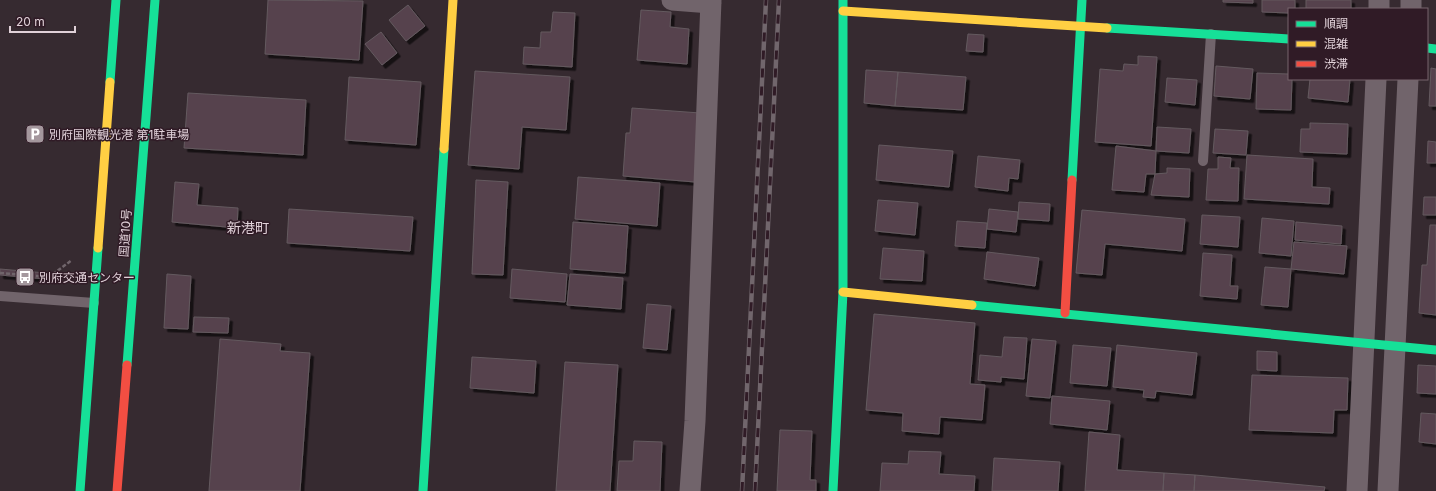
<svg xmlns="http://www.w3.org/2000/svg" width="1436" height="491" viewBox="0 0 1436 491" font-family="Inter,'Noto Sans JP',sans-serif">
	<defs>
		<filter id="shadow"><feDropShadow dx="3.5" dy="3.5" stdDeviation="0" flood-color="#0009"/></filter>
	</defs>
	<rect width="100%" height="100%" fill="#362a30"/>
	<path fill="#56424d" stroke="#645a5f" filter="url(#shadow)" d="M268,0l95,1 -4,59 -94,-6z
		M1223,0h30v3l-30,-1z
		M1262,0h33v9h-6v4l-27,-1z
		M1306,0h45v9h-45z
		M408,5l17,21 -19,15 -17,-21z
		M641,10l30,2 -1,15 19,2 -2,35 -50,-4z
		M553,12l22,1 -3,54 -49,-3 1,-17 16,1 1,-16h10z
		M381,32l16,21 -15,12 -17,-21z
		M968,34l16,1 -1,17 -17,-1z
		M1138,56l19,1 -6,89 -56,-4 5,-73 23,2 1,-7 14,1z
		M1216,66l37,3 -3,30 -36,-3z
		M1431,68l5,1v37h-7z
		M866,70l32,2 -3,34 -31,-3z
		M475,71l95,6 -4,53 -44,-3 -3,42 -51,-4z
		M898,72l68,5 -3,33 -68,-4z
		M1257,73l32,1v5h3l-1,31 -35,-1z
		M349,77l72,5 -5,63 -71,-5z
		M1167,78l30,2 -2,25 -30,-3z
		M1310,79h40l-2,23 -40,-4z
		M188,93l118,7 -3,55 -119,-7z
		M632,108l68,5 -5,69 -72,-6 3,-43h4z
		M1310,123l38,1 -1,30 -47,-2 1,-23h9z
		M1157,127l34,2 -2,24 -33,-2z
		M1215,129l33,2 -2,24 -33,-2z
		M1428,141l8,1v21h-9z
		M879,145l74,6 -4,36 -73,-7z
		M1116,146l40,5 -1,23h-9l-2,18 -32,-2z
		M1247,155l66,4 -1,28 18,1 -1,16 -85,-5z
		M978,156l42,4 -2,19 -9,-1 -1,13 -33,-4z
		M1218,157l13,1 -1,10h9l-1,33 -32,-1 2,-31h10z
		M1167,168l23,1 -1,28 -38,-2 4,-21 12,-1z
		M578,177l82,6 -3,43 -82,-7z
		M476,180l32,2 -5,93 -31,-1z
		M175,182l24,2 -2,21 41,3 -1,20 -65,-6z
		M1424,197h12v18h-13z
		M878,200l40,3 -3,32 -40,-4z
		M1019,202l31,2 -1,17 -31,-2z
		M289,209l124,8 -3,34 -123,-8z
		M989,209l29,3 -2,20 -29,-3z
		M1082,210l103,9 -3,32 -77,-7 -3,31 -26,-2z
		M1202,215l38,2 -2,30 -38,-3z
		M1262,218l32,3 -3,35 -32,-3z
		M957,221l30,2 -2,25 -30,-2z
		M573,222l55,4 -3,47 -55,-4z
		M1296,222l46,4 -1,18 -46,-4z
		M1430,225h6v90l-17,-2 3,-48h5z
		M1294,242l53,4 -3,28 -53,-5z
		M883,248l41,3 -2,30 -42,-2z
		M987,252l52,6 -4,28 -51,-7z
		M1203,253l29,2 -2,31h8l-1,13 -37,-3z
		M1265,267l26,2 -3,38 -27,-2z
		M0,269l46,4 -1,6 -45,-4z
		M512,269l55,5 -2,28 -55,-4z
		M167,274l24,2 -3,53 -24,-1z
		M570,274l53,4 -2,31 -54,-4z
		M647,304l24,2 -4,44 -24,-2z
		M874,314l101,9 -5,61 15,1 -3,35 -42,-3 -1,17 -37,-3 1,-18 -37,-3z
		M194,317l35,1 -1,15 -35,-1z
		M1004,337l23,1 -3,41 -23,-2v5l-23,-2 2,-25 22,2z
		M220,339l61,5 -1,7 30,2 -10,138h-91z
		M1032,339l24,2 -6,57 -24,-2z
		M1073,345l38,3 -4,38 -37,-3z
		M1117,345l80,8 -5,42 -36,-4 -1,7 -12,-1 1,-7 -31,-3z
		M1257,351l20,1v19l-20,-1z
		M472,357l64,4 -2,32 -64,-5z
		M565,362l53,3 -8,126h-54z
		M1418,365l18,1v28l-19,-1z
		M1252,375l96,3 -1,32h-13l-1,23 -84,-3z
		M1052,396l58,5 -3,29 -57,-6z
		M1421,413l15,1v30l-17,-2z
		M780,430l32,1 -2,49h6v11h-39z
		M1089,432l31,3 -3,35 47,3 -1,18h-78z
		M634,441l28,1 -2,49h-43l2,-30h14z
		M909,451l32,1 -2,22 36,2 -1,15h-94l2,-28 26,1z
		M994,458l66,4 -2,29h-66z
		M1164,473l31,2 -1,16h-31z
		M1195,475l130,12 -1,4h-130z"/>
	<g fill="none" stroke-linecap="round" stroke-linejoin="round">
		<path stroke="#70656b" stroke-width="2.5" stroke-dasharray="4 2" stroke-linecap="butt" d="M0,273l49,4 23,-17"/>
		<path stroke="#71646b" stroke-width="10" d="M1203,161l8,-127
			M0,296l94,7"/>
		<path stroke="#71646b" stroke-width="21" d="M672,0l39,3
			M1379,9v-9
			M1411,9v-9
			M690,491l5,-70 16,-421
			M1357,491l19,-412
			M1388,491l20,-412"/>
		<path stroke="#16e098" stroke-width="9" d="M1107,28l182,11
			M1427,48l9,1
			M110,82l6,-82
			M1072,180l10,-180
			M972,305l464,45
			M127,365l28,-365
			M80,491l18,-243
			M423,491l21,-342
			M833,491l10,-199v-292"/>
		<path stroke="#ffcf43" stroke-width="9" d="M843,11l264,17
			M444,149l9,-149
			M98,248l12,-166
			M843,292l129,13"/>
		<path stroke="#f24e42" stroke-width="9" d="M1065,313l7,-133
			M117,491l10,-126"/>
		<defs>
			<path id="rail" d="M742,491l24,-491
				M755,491l24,-491"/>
		</defs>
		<use href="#rail" stroke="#71666c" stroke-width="4.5"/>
		<use href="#rail" stroke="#301b26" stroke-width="3" stroke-dasharray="9" stroke-linecap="butt"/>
	</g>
	<defs>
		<symbol id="parking-square" viewBox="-11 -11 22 22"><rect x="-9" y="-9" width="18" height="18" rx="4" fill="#a4979d" stroke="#301b26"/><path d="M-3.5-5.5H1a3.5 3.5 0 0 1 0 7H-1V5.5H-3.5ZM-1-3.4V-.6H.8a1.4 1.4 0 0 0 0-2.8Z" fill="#fff"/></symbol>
		<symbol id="bus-square" viewBox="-11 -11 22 22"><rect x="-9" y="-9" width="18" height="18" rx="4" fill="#a4979d" stroke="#301b26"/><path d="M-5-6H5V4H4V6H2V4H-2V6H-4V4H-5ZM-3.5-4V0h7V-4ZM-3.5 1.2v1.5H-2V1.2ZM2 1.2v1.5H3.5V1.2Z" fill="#fff"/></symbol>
	</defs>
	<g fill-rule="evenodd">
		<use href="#parking-square" x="24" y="123" width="22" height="22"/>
		<use href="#bus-square" x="14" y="266" width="22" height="22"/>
	</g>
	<g text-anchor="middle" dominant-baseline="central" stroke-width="3" stroke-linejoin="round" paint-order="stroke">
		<g font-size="12" fill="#e0d1d8" stroke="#301b26" text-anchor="start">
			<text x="49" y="134">別府国際観光港 第1駐車場</text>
			<text x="39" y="277">別府交通センター</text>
		</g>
		<g font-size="12" fill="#e0d1d8" stroke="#301b26">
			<text transform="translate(125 233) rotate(-86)">国道10号</text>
		</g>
		<g font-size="14" fill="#e0d1d8" stroke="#301b26">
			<text x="248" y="227">新港町</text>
		</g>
	</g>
	<rect x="1288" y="8" width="140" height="72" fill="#301b26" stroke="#76646d"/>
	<rect x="1296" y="21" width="20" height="6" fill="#16e098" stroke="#76646d"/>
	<text x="1324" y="28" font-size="12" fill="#e0d1d8">順調</text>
	<rect x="1296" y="41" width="20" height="6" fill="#ffcf43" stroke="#76646d"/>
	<text x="1324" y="48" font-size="12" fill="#e0d1d8">混雑</text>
	<rect x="1296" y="61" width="20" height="6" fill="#f24e42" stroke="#76646d"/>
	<text x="1324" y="68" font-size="12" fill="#e0d1d8">渋滞</text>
	<path d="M10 26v6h65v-6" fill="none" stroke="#e0d1d8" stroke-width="2"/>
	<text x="16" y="26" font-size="12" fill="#e0d1d8" stroke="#301b26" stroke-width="3" paint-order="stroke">20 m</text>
</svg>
